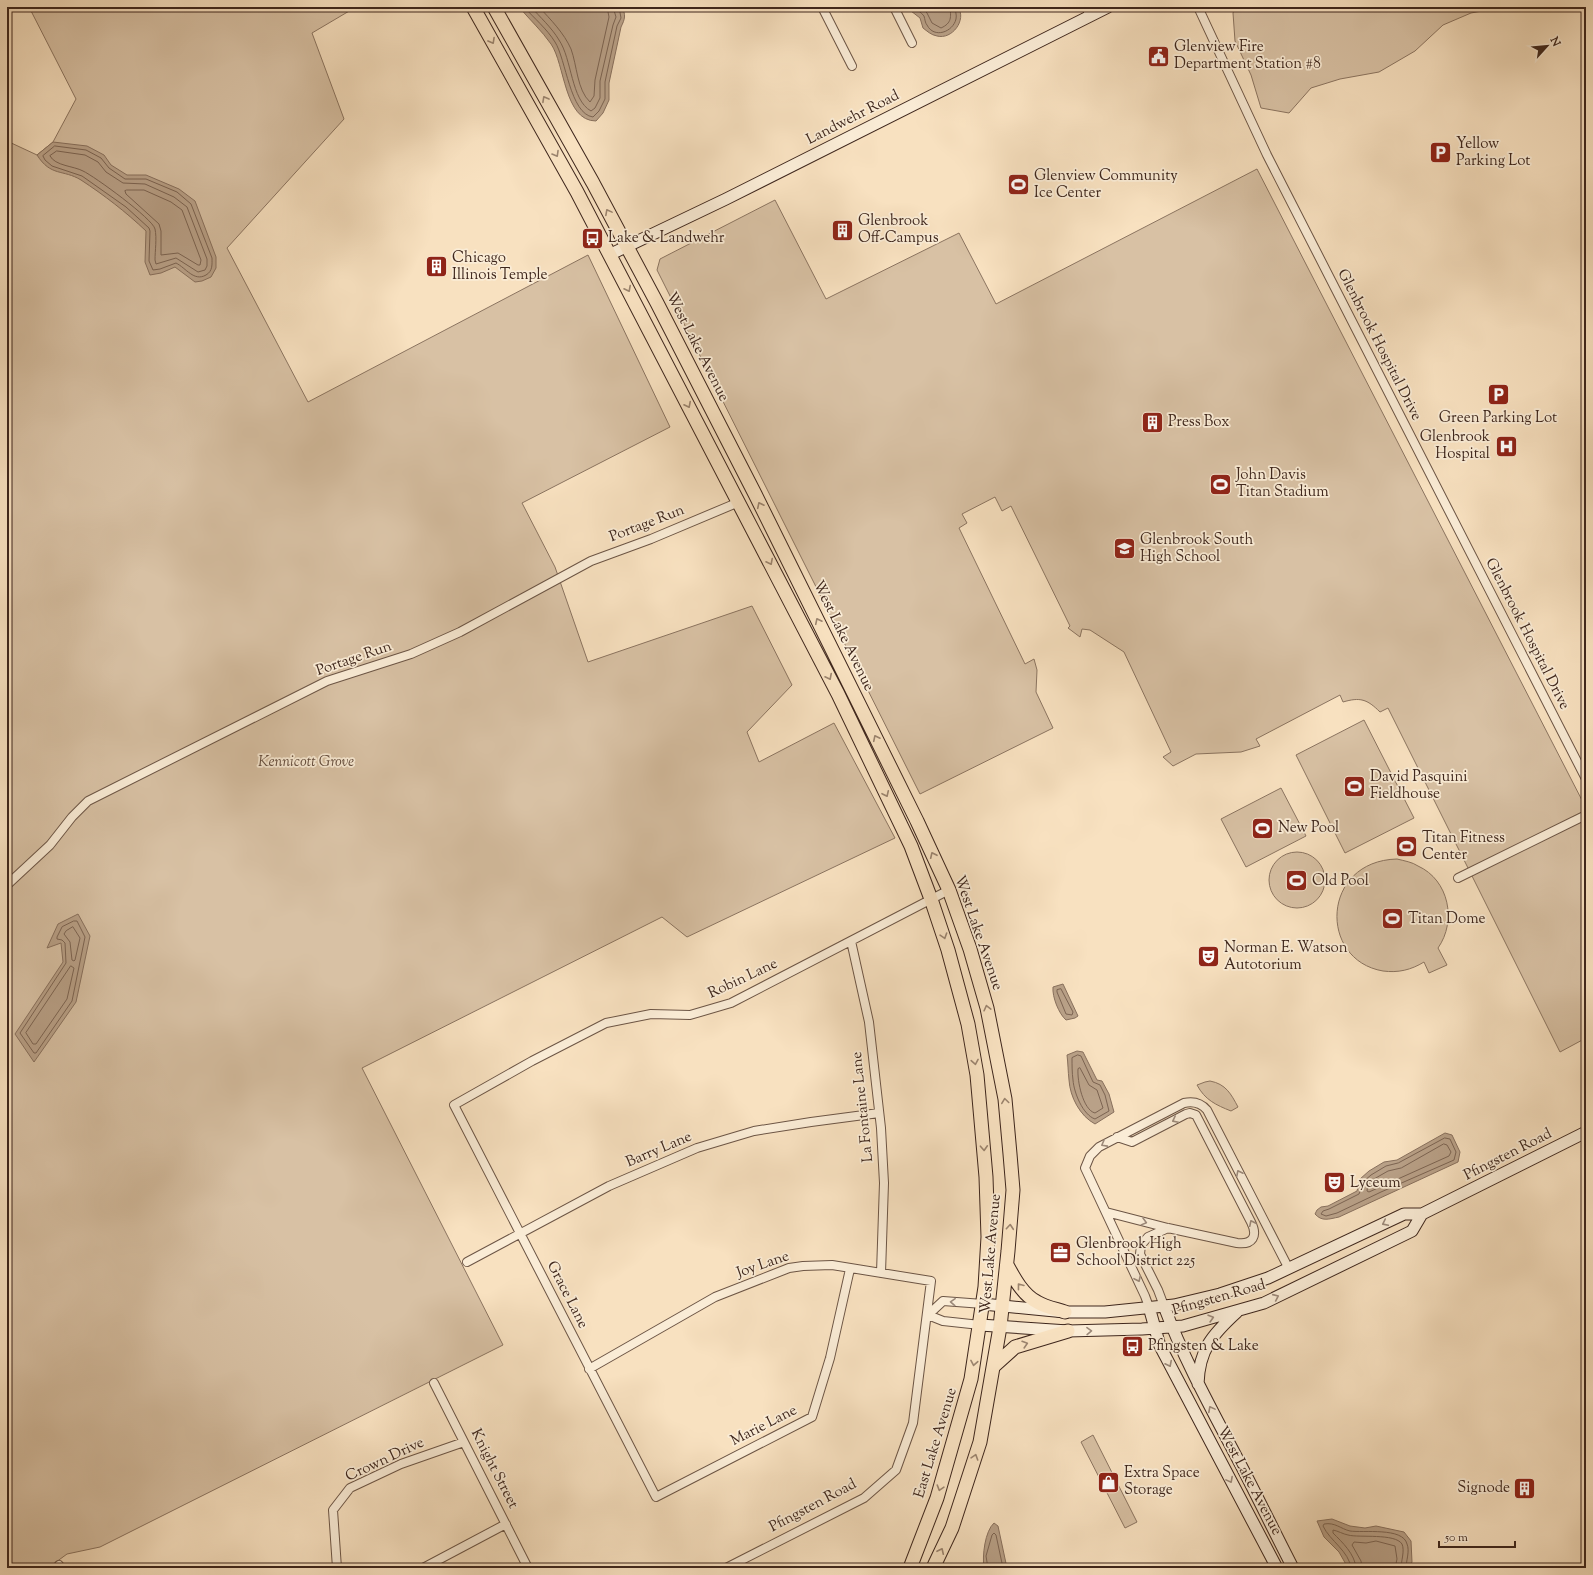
<svg xmlns="http://www.w3.org/2000/svg" width="1593" height="1575" viewBox="0 0 1593 1575" font-family="'Sorts Mill Goudy',serif">
	<rect width="100%" height="100%" fill="#f8e1c0"/>
	<filter id="stains"><feTurbulence type="fractalNoise" baseFrequency=".005" numOctaves="4"/><feColorMatrix values="0 0 0 0 .2 0 0 0 0 .09 0 0 0 0 .02 0 0 0 .5 -.17"/></filter>
	<radialGradient id="worn" r=".72"><stop offset=".6" stop-color="#630" stop-opacity="0"/><stop offset="1" stop-color="#630" stop-opacity=".3"/></radialGradient>
	<path fill="#d8c1a4" stroke="#8b7460" d="M29,7h327l-44,26 32,86 -117,129 81,154 280,-147 82,172 -148,76 33,64 33,95 164,-56 40,79 -45,47 12,30 75,-39 61,115 -208,99 -25,-20 -300,151 141,277 -403,202 -33,7 -19,14h-41v-1427l30,14 16,-13 23,-43z
		M1235,7h268l-32,6 -28,12 -28,26 -36,21 -39,7 -29,9 -22,25 -28,-5 -10,-33 -16,-34 -2,-28z
		M1257,169l329,639v230l-26,14 -172,-344 -8,4c-13,-13 -20,-15 -37,-10l-3,-7 -84,44 4,7 -19,6 -45,2 -23,12 -10,-9 8,-5 -47,-100 -34,-22 -8,-1 -2,8 -12,-9 2,-2 -59,-120 -9,5 -7,-14 -33,17 5,9 -8,5 66,136 9,-5 3,11 -1,22 17,36 -133,66 -263,-524 3,-11 115,-59 51,99 133,-66 37,71z
		M1364,720l50,98 -69,35 -49,-98z
		M1281,788l25,48 -60,31 -25,-48z
		M1269 880a28 28 0 1 1 56 0a28 28 0 1 1-56 0Z
		M1397,859c8,2 15,3 21,7 31,14 39,55 20,82l9,17 -18,8 -5,-11c-13,8 -26,11 -41,9 -65,-11 -62,-110 14,-112z
		M1210,1081c16,3 21,13 28,26l-7,4c-15,-6 -26,-11 -34,-26l8,-3z
		M1093,1435l44,87 -12,6 -44,-86z"/>
	<path fill="#b9a188" stroke="#88705d" d="M519,7h103c4,8 3,12 -1,20l-12,56v17l-6,13 -7,8c-32,0 -31,-57 -45,-77 -9,-13 -22,-25 -32,-37z
		M912,7h46c9,13 -6,33 -21,29 -6,-1 -10,-5 -14,-8l-3,-10 -9,-7z
		M53,142l34,4 17,9 7,10 16,10h19l33,14 16,12 21,56v11l-5,9 -9,4 -7,1 -20,-15 -14,6 -11,2 -5,-13 1,-31c-20,-19 -42,-36 -65,-51 -18,-11 -30,-3 -44,-25z
		M78,914l12,22 -14,66 -42,60 -19,-28 48,-72 -2,-19 -14,5 11,-24z
		M1063,984l15,32 -3,2 -9,2c-7,-6 -14,-23 -13,-33z
		M1077,1051l6,1 14,28 5,1 7,13 5,18 -19,12c-15,-8 -25,-27 -26,-44 -1,-9 -1,-17 -2,-25z
		M1445,1133l7,2 8,17 -2,10 -119,55c-10,2 -17,5 -24,-3l2,-4 4,-3 7,-1 29,-15 3,-12 9,-8 15,-9 13,-2z
		M1332,1519l18,7 15,2 11,-2 28,6 7,9 1,21 -3,6h-61l-9,-16 -15,-15 -7,-16z
		M994,1523l4,3 9,42h-23c-2,-12 1,-37 10,-45z"/>
	<g fill="none" stroke-linecap="round" stroke-linejoin="round">
		<path stroke="#7c6452" stroke-width="1" d="M524,7c10,11 23,22 31,35 11,17 15,72 38,75l6,-6 6,-12v-17l12,-56 4,-8 -2,-11
			M531,7c9,10 21,21 28,33 13,19 12,60 32,71l4,-3 5,-10v-17l13,-56 3,-8 -3,-10
			M539,7c12,13 25,26 32,42 6,16 6,41 19,53l4,-6 1,-16 14,-63 -2,-10
			M916,7c1,4 5,5 8,9 1,3 1,7 3,9 7,14 26,7 29,-6 1,-4 -1,-8 -1,-12
			M921,7l6,6 5,10 9,5c11,-5 10,-11 9,-21
			M55,146l31,4 15,8 8,10 16,11h21l31,13 14,12 21,54c0,6 1,13 -6,17 -12,7 -20,-7 -30,-12l-16,6 -7,1 -4,-9 1,-30 -1,-3 -23,-21 -44,-31 -30,-10 -7,-6 -2,-4z
			M57,151l28,4 13,7 8,10 17,11 22,1 29,13 13,10 20,52v7l-2,4 -7,2 -22,-14 -20,6 -1,-4c0,-9 2,-22 0,-31 -2,-10 -61,-53 -72,-58 -9,-5 -28,-5 -33,-15z
			M127,190h17l27,12 11,8 19,50 -1,5h-2l-20,-12 -17,2v-24l-2,-7 -33,-30 -1,-3z
			M74,921h3l8,16 -13,64 -36,52h-2l-14,-20 46,-70 -1,-20 -3,-3 -5,-1v-2l5,-10z
			M73,927l7,11 -5,22 -1,1 -2,-1 -2,-18 -6,-8 2,-3z
			M71,966l3,2 -7,31 -31,45h-3l-7,-11z
			M1061,989l12,23 -1,3 -6,-1 -9,-22v-2z
			M1078,1055l3,1 12,26 7,3 5,10 4,16 -14,8c-12,-4 -21,-26 -22,-39 -1,-7 -1,-15 -1,-22z
			M1080,1068l9,17 8,5 6,18 -8,5c-12,-3 -18,-32 -17,-44z
			M1445,1138l5,1 6,13 -2,8 -73,32 -44,21 -11,3 -5,-2 2,-3 6,-2 30,-15 5,-13 7,-6 15,-9 12,-3z
			M1444,1144l3,1 4,7 -2,4 -80,36 -2,-1 1,-7 6,-5 14,-8 13,-3z
			M988,1568l-2,-12 6,-21 2,-2 2,2 7,33
			M1351,1568c-2,-17 -21,-27 -28,-42l1,-2c11,-2 17,5 26,7 13,2 53,-4 57,13 3,7 -1,17 -1,24
			M1356,1568c-1,-14 -14,-26 -23,-35v-3c5,1 10,4 15,5 11,3 47,-2 54,9 3,7 -1,17 -1,24
			M1362,1568l-1,-7 -9,-16 2,-3 12,1 10,-2 19,5 2,13 -2,9"/>
		<defs>
			<path id="street" d="M822,7l30,59
				M894,7l18,36
				M1086,7l4,9
				M1198,7l69,148 319,624
				M1458,878l128,-63
				M7,885l43,-40 22,-28 16,-16 239,-120 84,-27 49,-22 131,-71 60,-22 88,-37
				M851,941l18,81 12,106 3,55 -3,90
				M1106,1212l62,16 69,15c16,2 21,-7 14,-21l-55,-107 -6,-2 -4,1 -54,28 -15,-5
				M467,1262l142,-76 88,-38 57,-17 57,-9 68,-9
				M850,1269l-20,89 -18,59 -156,80 -202,-392 78,-44 74,-38 45,-9 39,1 41,-12 218,-113
				M1164,1306l-6,-16 -18,-36 1,-9 7,-8 20,-9
				M1149,1307l-4,-11 -60,-128 5,-12 9,-9 85,-44c9,-2 17,0 23,7l82,159
				M928,1315l15,-14 40,3
				M928,1315l15,6 37,4
				M589,1369l126,-72 74,-29 14,-2 29,-1 99,16 -18,142 -17,47 -32,28 -138,70
				M434,1383l94,185
				M59,1565l2,3
				M337,1568l-4,-58 17,-22 51,-24 63,-22
				M423,1568l83,-44"/>
			<path id="secondary" d="M611,254l115,-55 382,-192
				M983,1304l82,8h40l69,-7 46,-11 48,-16 136,-64h18l164,-82
				M1164,1306c22,59 53,113 82,169 16,31 31,62 47,93
				M1149,1307l11,39 117,222
				M980,1325l88,6 74,-2 41,-3 81,-23 148,-72 10,-17
				M1198,1384c1,-35 15,-50 39,-72"/>
			<path id="primary" d="M473,7l104,185 261,502 73,152 20,53 17,51 20,74 9,51 9,102 2,60 -3,50 -14,92 -34,119 -27,70
				M494,7l99,176 64,120 98,191 162,327 32,69 21,59 17,59 18,91 5,55 3,36 -5,61 -8,76 -20,115 -28,86 -19,40
				M1007,1265c7,13 16,30 30,37 8,5 19,7 28,10
				M994,1366l21,-19 53,-16"/>
		</defs>
		<use href="#street" stroke="#6c5545" stroke-width="10"/>
		<use href="#secondary" stroke="#3e261c" stroke-width="13"/>
		<use href="#primary" stroke="#3e261c" stroke-width="15"/>
		<use href="#street" stroke="#faecd6" stroke-width="8"/>
		<use href="#secondary" stroke="#faecd6" stroke-width="11"/>
		<use href="#primary" stroke="#f8e1c0" stroke-width="13"/>
	</g>
	<defs><path id="oneway-chevron" d="M-2-3.5L2.5 0L-2 3.5" fill="none" stroke-width="1.6" stroke-linecap="round" stroke-linejoin="round"/></defs>
	<g stroke="#9b846e">
		<use href="#oneway-chevron" transform="translate(492 41) rotate(61)"/>
		<use href="#oneway-chevron" transform="translate(545 99) rotate(-119)"/>
		<use href="#oneway-chevron" transform="translate(556 154) rotate(60)"/>
		<use href="#oneway-chevron" transform="translate(608 212) rotate(-118)"/>
		<use href="#oneway-chevron" transform="translate(628 289) rotate(63)"/>
		<use href="#oneway-chevron" transform="translate(688 405) rotate(63)"/>
		<use href="#oneway-chevron" transform="translate(760 505) rotate(-116)"/>
		<use href="#oneway-chevron" transform="translate(770 562) rotate(63)"/>
		<use href="#oneway-chevron" transform="translate(818 621) rotate(-116)"/>
		<use href="#oneway-chevron" transform="translate(829 677) rotate(63)"/>
		<use href="#oneway-chevron" transform="translate(876 738) rotate(-116)"/>
		<use href="#oneway-chevron" transform="translate(886 794) rotate(65)"/>
		<use href="#oneway-chevron" transform="translate(933 855) rotate(-115)"/>
		<use href="#oneway-chevron" transform="translate(944 936) rotate(72)"/>
		<use href="#oneway-chevron" transform="translate(987 1008) rotate(-104)"/>
		<use href="#oneway-chevron" transform="translate(975 1062) rotate(80)"/>
		<use href="#oneway-chevron" transform="translate(1005 1101) rotate(-98)"/>
		<use href="#oneway-chevron" transform="translate(984 1148) rotate(87)"/>
		<use href="#oneway-chevron" transform="translate(1010 1227) rotate(-85)"/>
		<use href="#oneway-chevron" transform="translate(1020 1286) rotate(-128)"/>
		<use href="#oneway-chevron" transform="translate(1025 1344) rotate(-17)"/>
		<use href="#oneway-chevron" transform="translate(974 1363) rotate(100)"/>
		<use href="#oneway-chevron" transform="translate(975 1457) rotate(-72)"/>
		<use href="#oneway-chevron" transform="translate(940 1488) rotate(107)"/>
		<use href="#oneway-chevron" transform="translate(941 1551) rotate(-65)"/>
	</g>
	<g stroke="#9c8979">
		<use href="#oneway-chevron" transform="translate(1175 1120) rotate(153)"/>
		<use href="#oneway-chevron" transform="translate(1104 1144) rotate(151)"/>
		<use href="#oneway-chevron" transform="translate(1239 1173) rotate(-117)"/>
		<use href="#oneway-chevron" transform="translate(1144 1222) rotate(15)"/>
		<use href="#oneway-chevron" transform="translate(1252 1223) rotate(-116)"/>
		<use href="#oneway-chevron" transform="translate(1385 1223) rotate(154)"/>
		<use href="#oneway-chevron" transform="translate(1138 1279) rotate(65)"/>
		<use href="#oneway-chevron" transform="translate(1276 1297) rotate(-24)"/>
		<use href="#oneway-chevron" transform="translate(953 1302) rotate(-177)"/>
		<use href="#oneway-chevron" transform="translate(1211 1318) rotate(-16)"/>
		<use href="#oneway-chevron" transform="translate(1089 1331) rotate(-1)"/>
		<use href="#oneway-chevron" transform="translate(1169 1364) rotate(63)"/>
		<use href="#oneway-chevron" transform="translate(1211 1409) rotate(-118)"/>
		<use href="#oneway-chevron" transform="translate(1230 1480) rotate(62)"/>
	</g>
	<defs>
		<symbol id="civic-square" viewBox="-11 -11 22 22"><rect x="-9" y="-9" width="18" height="18" rx="4" fill="#8f2418" stroke="#faecd6"/><path d="M-.6-6.5H3V-4.5H.6V-3L4-1V1h2V6H-6V1h2V-1L-.6-3ZM-1.2 2.5V6h2.4V2.5Z" fill="#fff"/></symbol>
		<symbol id="parking-square" viewBox="-11 -11 22 22"><rect x="-9" y="-9" width="18" height="18" rx="4" fill="#8f2418" stroke="#faecd6"/><path d="M-3.5-5.5H1a3.5 3.5 0 0 1 0 7H-1V5.5H-3.5ZM-1-3.4V-.6H.8a1.4 1.4 0 0 0 0-2.8Z" fill="#fff"/></symbol>
		<symbol id="stadium-square" viewBox="-11 -11 22 22"><rect x="-9" y="-9" width="18" height="18" rx="4" fill="#8f2418" stroke="#faecd6"/><path d="M0-5a6.5 5 0 1 0 0 10a6.5 5 0 1 0 0-10ZM-3.5-1.8h7v3.6h-7Z" fill="#fff"/></symbol>
		<symbol id="building-square" viewBox="-11 -11 22 22"><rect x="-9" y="-9" width="18" height="18" rx="4" fill="#8f2418" stroke="#faecd6"/><path d="M-4-6H4V6H1V3H-1V6H-4ZM-2.5-4.3h1.7v1.8h-1.7ZM.8-4.3h1.7v1.8H.8ZM-2.5-1h1.7V.8h-1.7ZM.8-1h1.7V.8H.8Z" fill="#fff"/></symbol>
		<symbol id="bus-square" viewBox="-11 -11 22 22"><rect x="-9" y="-9" width="18" height="18" rx="4" fill="#8f2418" stroke="#faecd6"/><path d="M-5-6H5V4H4V6H2V4H-2V6H-4V4H-5ZM-3.5-4V0h7V-4ZM-3.5 1.2v1.5H-2V1.2ZM2 1.2v1.5H3.5V1.2Z" fill="#fff"/></symbol>
		<symbol id="hospital-square" viewBox="-11 -11 22 22"><rect x="-9" y="-9" width="18" height="18" rx="4" fill="#8f2418" stroke="#faecd6"/><path d="M-5-5h3v3.5h4V-5h3V5h-3V1.5h-4V5h-3Z" fill="#fff"/></symbol>
		<symbol id="school-square" viewBox="-11 -11 22 22"><rect x="-9" y="-9" width="18" height="18" rx="4" fill="#8f2418" stroke="#faecd6"/><path d="M0-5L7-2L0 1L-7-2ZM-4 1L0 2.5L4 1V4Q0 6-4 4Z" fill="#fff"/></symbol>
		<symbol id="theatre-square" viewBox="-11 -11 22 22"><rect x="-9" y="-9" width="18" height="18" rx="4" fill="#8f2418" stroke="#faecd6"/><path d="M-5-5.5Q0-4 5-5.5V0Q5 5 0 6Q-5 5-5 0ZM-3.3-2.5H-1v1.5H-3.3ZM1-2.5H3.3v1.5H1ZM-2.8 1Q0 5.5 2.8 1Z" fill="#fff"/></symbol>
		<symbol id="office-square" viewBox="-11 -11 22 22"><rect x="-9" y="-9" width="18" height="18" rx="4" fill="#8f2418" stroke="#faecd6"/><path d="M-6-3h4V-5.5h4V-3h4V5H-6ZM-1-4.5V-3h2v-1.5ZM-6 0V1H6V0Z" fill="#fff"/></symbol>
		<symbol id="shop-square" viewBox="-11 -11 22 22"><rect x="-9" y="-9" width="18" height="18" rx="4" fill="#8f2418" stroke="#faecd6"/><path d="M-5-2.5h2.3a2.7 3.5 0 0 1 5.4 0H5L5.5 6h-11ZM-1.5-2.5h3a1.5 2.3 0 0 0-3 0Z" fill="#fff"/></symbol>
	</defs>
	<g fill-rule="evenodd">
		<use href="#civic-square" x="1146" y="44" width="25" height="25"/>
		<use href="#parking-square" x="1428" y="140" width="25" height="25"/>
		<use href="#stadium-square" x="1006" y="172" width="25" height="25"/>
		<use href="#building-square" x="830" y="218" width="25" height="25"/>
		<use href="#bus-square" x="580" y="226" width="25" height="25"/>
		<use href="#building-square" x="424" y="254" width="25" height="25"/>
		<use href="#parking-square" x="1486" y="382" width="25" height="25"/>
		<use href="#building-square" x="1140" y="410" width="25" height="25"/>
		<use href="#hospital-square" x="1494" y="434" width="25" height="25"/>
		<use href="#stadium-square" x="1208" y="472" width="25" height="25"/>
		<use href="#school-square" x="1112" y="536" width="25" height="25"/>
		<use href="#stadium-square" x="1342" y="774" width="25" height="25"/>
		<use href="#stadium-square" x="1250" y="816" width="25" height="25"/>
		<use href="#stadium-square" x="1394" y="834" width="25" height="25"/>
		<use href="#stadium-square" x="1284" y="868" width="25" height="25"/>
		<use href="#stadium-square" x="1380" y="906" width="25" height="25"/>
		<use href="#theatre-square" x="1196" y="944" width="25" height="25"/>
		<use href="#theatre-square" x="1322" y="1170" width="25" height="25"/>
		<use href="#office-square" x="1048" y="1240" width="25" height="25"/>
		<use href="#bus-square" x="1120" y="1334" width="25" height="25"/>
		<use href="#shop-square" x="1096" y="1470" width="25" height="25"/>
		<use href="#building-square" x="1512" y="1476" width="25" height="25"/>
	</g>
	<g text-anchor="middle" dominant-baseline="central" stroke-width="3.5" stroke-linejoin="round" paint-order="stroke">
		<g font-size="15" fill="#3e261c" stroke="#faecd6" text-anchor="start">
			<text x="1174" y="47">Glenview Fire<tspan x="1174" dy="17">Department Station #8</tspan></text>
			<text x="1456" y="144">Yellow<tspan x="1456" dy="17">Parking Lot</tspan></text>
			<text x="1034" y="176">Glenview Community<tspan x="1034" dy="17">Ice Center</tspan></text>
			<text x="858" y="221">Glenbrook<tspan x="858" dy="17">Off-Campus</tspan></text>
			<text x="608" y="238">Lake &amp; Landwehr</text>
			<text x="452" y="258">Chicago<tspan x="452" dy="17">Illinois Temple</tspan></text>
			<text x="1498" y="418" text-anchor="middle">Green Parking Lot</text>
			<text x="1168" y="422">Press Box</text>
			<text x="1490" y="437" text-anchor="end">Glenbrook<tspan x="1490" dy="17">Hospital</tspan></text>
			<text x="1236" y="475">John Davis<tspan x="1236" dy="17">Titan Stadium</tspan></text>
			<text x="1140" y="540">Glenbrook South<tspan x="1140" dy="17">High School</tspan></text>
			<text x="1370" y="777">David Pasquini<tspan x="1370" dy="17">Fieldhouse</tspan></text>
			<text x="1278" y="828">New Pool</text>
			<text x="1422" y="838">Titan Fitness<tspan x="1422" dy="17">Center</tspan></text>
			<text x="1312" y="881">Old Pool</text>
			<text x="1408" y="919">Titan Dome</text>
			<text x="1224" y="948">Norman E. Watson<tspan x="1224" dy="17">Autotorium</tspan></text>
			<text x="1350" y="1183">Lyceum</text>
			<text x="1076" y="1244">Glenbrook High<tspan x="1076" dy="17">School District 225</tspan></text>
			<text x="1148" y="1346">Pfingsten &amp; Lake</text>
			<text x="1124" y="1473">Extra Space<tspan x="1124" dy="17">Storage</tspan></text>
			<text x="1510" y="1488" text-anchor="end">Signode</text>
		</g>
		<g font-size="15" fill="#3e261c" stroke="#faecd6">
			<text transform="translate(853 118) rotate(-27)">Landwehr Road</text>
			<text transform="translate(1379 345) rotate(63)">Glenbrook Hospital Drive</text>
			<text transform="translate(697 347) rotate(63)">West Lake Avenue</text>
			<text transform="translate(647 524) rotate(-21)">Portage Run</text>
			<text transform="translate(1527 634) rotate(63)">Glenbrook Hospital Drive</text>
			<text transform="translate(843 636) rotate(64)">West Lake Avenue</text>
			<text transform="translate(354 659) rotate(-19)">Portage Run</text>
			<text transform="translate(978 933) rotate(71)">West Lake Avenue</text>
			<text transform="translate(743 979) rotate(-25)">Robin Lane</text>
			<text transform="translate(863 1107) rotate(-96)">La Fontaine Lane</text>
			<text transform="translate(659 1150) rotate(-23)">Barry Lane</text>
			<text transform="translate(1508 1155) rotate(-27)">Pfingsten Road</text>
			<text transform="translate(991 1254) rotate(-85)">West Lake Avenue</text>
			<text transform="translate(763 1265) rotate(-19)">Joy Lane</text>
			<text transform="translate(567 1295) rotate(63)">Grace Lane</text>
			<text transform="translate(1219 1298) rotate(-16)">Pfingsten Road</text>
			<text transform="translate(764 1426) rotate(-27)">Marie Lane</text>
			<text transform="translate(936 1443) rotate(-73)">East Lake Avenue</text>
			<text transform="translate(385 1460) rotate(-25)">Crown Drive</text>
			<text transform="translate(494 1469) rotate(63)">Knight Street</text>
			<text transform="translate(1249 1481) rotate(62)">West Lake Avenue</text>
			<text transform="translate(813 1506) rotate(-28)">Pfingsten Road</text>
		</g>
		<g font-size="15" font-style="italic" fill="#644d3e" stroke="#faecd6">
			<text x="306" y="762">Kennicott Grove</text>
		</g>
	</g>
	<rect width="1593" height="1575" fill="none" stroke="#f8e1c0" stroke-width="24"/>
	<rect x="8" y="8" width="1577" height="1559" fill="none" stroke="#3e261c" stroke-width="2"/>
	<rect x="12" y="12" width="1569" height="1551" fill="none" stroke="#3e261c"/>
	<g transform="translate(1547 46) rotate(63)" stroke="#faecd6" stroke-width="3" paint-order="stroke">
	<path d="M0-3L7 15L0 10L-7 15Z" fill="#3e261c"/>
	<text y="-6" font-size="11" font-weight="bold" text-anchor="middle" fill="#3e261c">N</text>
	</g>
	<path d="M1439 1541v6h76v-6" fill="none" stroke="#3e261c" stroke-width="2"/>
	<text x="1445" y="1541" font-size="12" fill="#3e261c" stroke="#faecd6" stroke-width="3" paint-order="stroke">50 m</text>
	<rect width="100%" height="100%" filter="url(#stains)"/>
	<rect width="100%" height="100%" fill="url(#worn)"/>
</svg>
